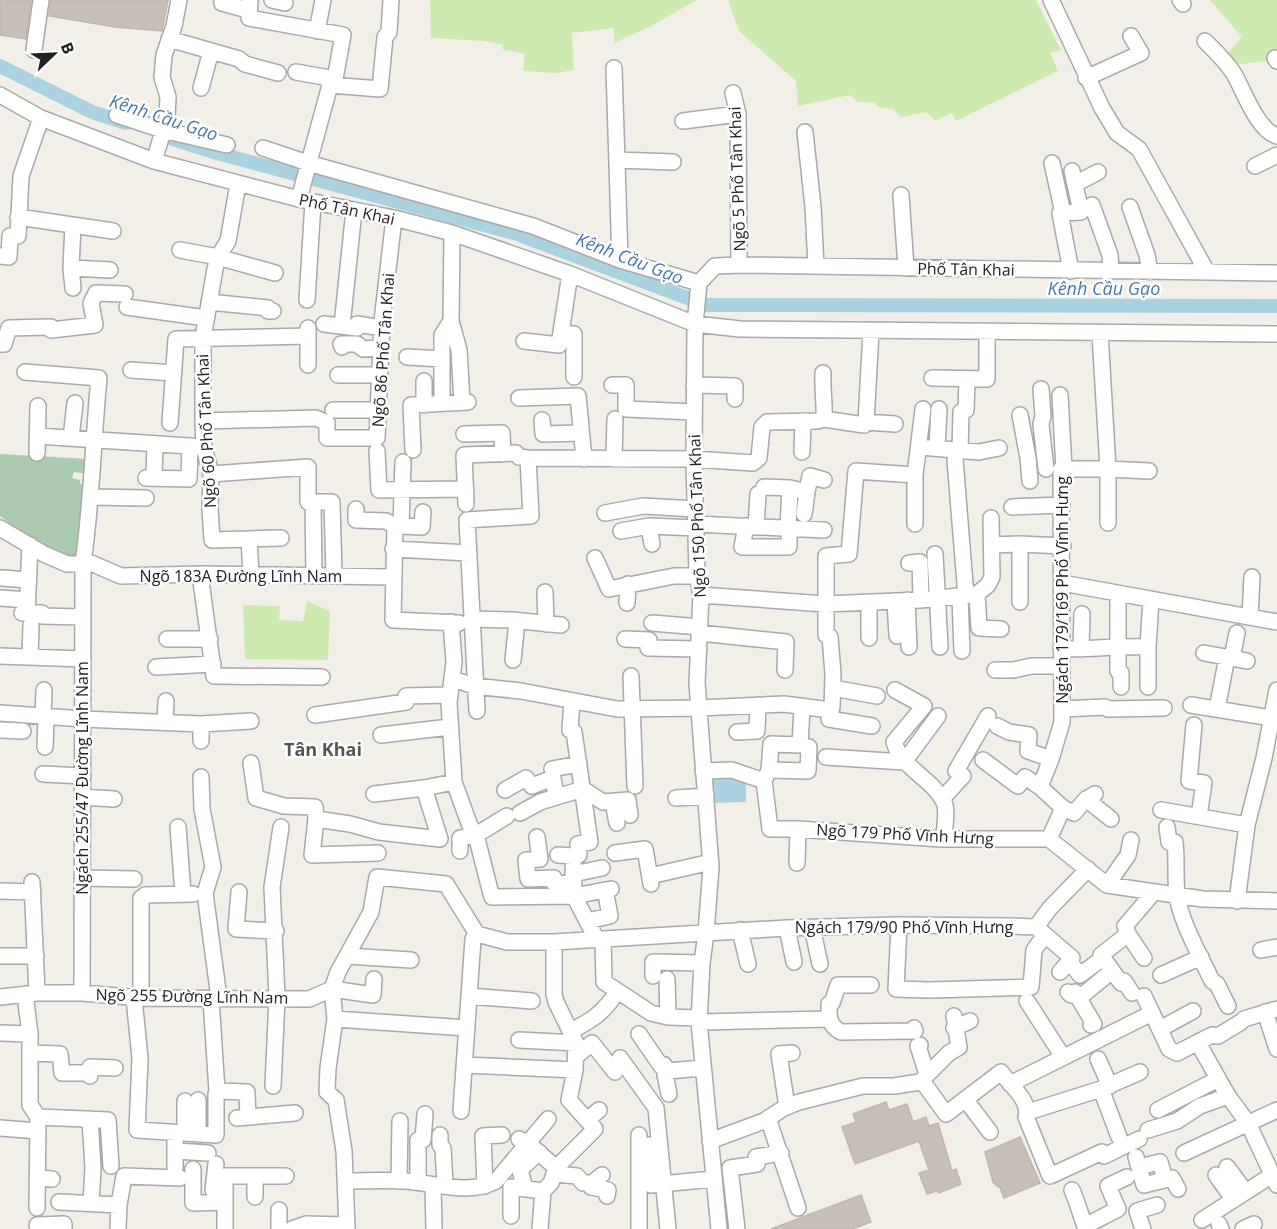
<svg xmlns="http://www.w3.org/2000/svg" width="1277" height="1229" viewBox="0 0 1277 1229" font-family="'Open Sans',sans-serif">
	<rect width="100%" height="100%" fill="#f2efe9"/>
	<path fill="#cdebb0" d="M430,0h267l-46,26 -37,17v-15l-42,5 2,37 -18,3 -33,-2 2,-17 -22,-4v-5l-19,-4 -53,-3z
		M728,0h308l25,50 -11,3 8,18 -102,50 -4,-8 -17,8 -8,-9 -26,5 -8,-8 -15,-2 -3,-4 -17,-1 -8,-7 -52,11 -2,-25 -57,-50z
		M1210,0h67v54l-11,7 -32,4 -9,-9 17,-19z
		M307,601l23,10 -2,49 -83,-1 -2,-54 37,1 -1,14 24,1z"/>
	<path fill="#aacbaf" d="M0,454l89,5 -2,15 -13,-2 -2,6 8,2v4l6,1 -9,74h-15l-19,-11 -43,-32z"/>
	<path fill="#aad3df" d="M726,773l20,10v19l-36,1v-20l8,-8z"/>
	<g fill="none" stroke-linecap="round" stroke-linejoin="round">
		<path stroke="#aad3df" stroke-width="14" d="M0,66l92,46 34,11
			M173,139l44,14 297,80 192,72 571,1"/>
	</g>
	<path fill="#c7bfb8" stroke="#c4b6ab" stroke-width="1.5" d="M0,0h31l-5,39 -26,-4z
		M51,0h117l-6,31 -47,-4 -66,-11z
		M886,1102l3,8 18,-6 6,18 13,-5 3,9 9,-3 14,48 4,-2 5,15 -22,9 -3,-2 -9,3 -8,-21 10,-3 -10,-29 -64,23 -13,-37 14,-5 -3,-8z
		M1020,1137l20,46 -36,15 -4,-11h-2l-5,-5 -8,-30z
		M861,1195l10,27 -19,7h-81z"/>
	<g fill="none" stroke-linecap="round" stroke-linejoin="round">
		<defs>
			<path id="minor" d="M222,0v3l22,6
				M250,0l-1,18 94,17 -8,44 -5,6 -31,114
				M272,0l13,3
				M1051,0l51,108 15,25 22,16 68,123
				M1180,0l3,4
				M317,31l6,-31
				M169,39l70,20 6,5 33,9
				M1205,41c10,10 22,21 29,33 10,17 23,56 43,62
				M34,50l7,-50
				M1275,58l2,3
				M614,68l6,192
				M296,72l39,7
				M1086,78l55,-25 -10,-17
				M330,85l50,4 5,-52 4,-5 2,-32
				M201,88l10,-37
				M733,93l5,21 1,151
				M0,95l41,23 113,43 145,38 95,19 58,15 118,41 125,50 45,5 537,5
				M117,115l45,15 65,15
				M683,121l55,-7
				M805,132l8,75 3,59
				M263,148l45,15 225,63 87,34 79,23
				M618,160l55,2
				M154,161l13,-43 1,-21 -6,-20 2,-22 10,-29 5,-26
				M1052,163l11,50
				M1255,166l22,-11
				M238,184l-10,57 -10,16 -3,12 -12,69v83l1,26 7,27 -1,35 2,31 37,-1 2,35
				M1075,184l23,-12
				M901,195l5,73
				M1092,205l18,50 1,16
				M1130,207l17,48 3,17
				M18,217l95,14
				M452,233l-1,88 8,29 3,52
				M180,250l38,7 57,16
				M0,256l9,1 1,-21h8l3,-60 20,-58
				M71,268l39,2
				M1071,271l-11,-58 21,-1 -9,-41
				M73,288l-2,-20 2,-43
				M307,300l6,-98
				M209,302l59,6v3h5
				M127,307l79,11
				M324,324l33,4v-4l25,4
				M342,326l12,-116
				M561,333l13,1v43
				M524,341l35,4 11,-71
				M0,344h4l5,-16 42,-1v3l44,-5 -4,-22 5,-10 29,1
				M342,347l-1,-3h16l6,5 18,-1
				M407,357l35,2
				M308,365v-37
				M131,370l42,3
				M25,372l74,6c-6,62 -7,123 -16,185l-1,430
				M823,373c-1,16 2,29 1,46
				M338,375h42
				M932,378l55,1v-47
				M424,381v24
				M612,385h14v24l68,3
				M694,385l41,1v13
				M1041,389l2,27 -2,8 5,45
				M1060,395l4,74
				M519,398l59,-2 6,63
				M442,403v-68l9,-14
				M333,410h45
				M1020,415l8,43 2,23
				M542,420l1,14 38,-1
				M203,421l113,-3 11,5v15h50l5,-117 12,-103
				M866,422l29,2
				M170,423l6,-84 132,-3
				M464,434l38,-1 1,21
				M38,436l166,11
				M71,438l4,-35
				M920,447l59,5 20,-4
				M937,448l2,-39
				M413,450l-2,-45 57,-3
				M377,451l2,39 87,-1
				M960,451l1,-39 5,-2 1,-31
				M802,452l1,-31
				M37,453l1,-47
				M614,459l1,-40
				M955,460l11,136
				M211,474l97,-7v35h5l1,74
				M146,478l43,1 1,-33
				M154,478l1,-34
				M764,487l26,1
				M91,497l55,1
				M313,502h19l2,74
				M466,504l-2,-49 52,-2 3,4 9,1 166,1 59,4 6,-5 3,-31 5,-5 50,-1 7,-2 40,6 2,-3 5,-91
				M1012,507l50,-2
				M356,509v11l30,1 9,5
				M605,513l38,-7 53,3
				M804,514l3,-22
				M1108,523v-54l41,2
				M696,524l128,6
				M915,524v-49l8,-66
				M395,526l-2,94 66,3
				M395,526h6l2,-64
				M401,526l21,1 1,-15
				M649,526l3,18
				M746,526l-4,21h47v-10
				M756,527l2,-33
				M0,528l44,26 23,10 24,-1 30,13 79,-2 192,3
				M788,528l2,-40 17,4 3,-16 14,4
				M621,531l28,-5 47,2
				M249,539l32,-1
				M1020,544v58
				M992,545l28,-1 43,2
				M393,549l76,4
				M935,554l5,93
				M595,558l14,31 65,-13h23
				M909,563l11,-1 1,38
				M200,574l14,102 108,1
				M2,578l26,2
				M1062,583l215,39
				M545,592l1,32
				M977,594l2,34 22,1
				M1118,594v77l3,2v14
				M701,595l124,9 96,-4 56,-6 11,-9 4,-8 -1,-59
				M960,597l2,54
				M0,598l27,2
				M907,600l2,47
				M895,601l2,35
				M869,602v36
				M627,603l1,-19
				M22,613h20v3l41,1
				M27,613l3,-68
				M1250,617l2,-40
				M471,619l41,1 49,5
				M451,622l3,40 -5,41 5,79 16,44 6,9 14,55 2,7 82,-1 23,44
				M652,623l48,4
				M700,633l86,9 -1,28
				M167,639h43
				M625,639l24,1 -1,8 51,1
				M1061,649c29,0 58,-3 87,-2
				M1081,649l1,-35
				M1204,653l43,8
				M0,656l83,3
				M30,657l1,-32
				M1232,658l5,-25
				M513,660l4,-39
				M156,667l57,-3
				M995,670h18l19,-4h29
				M631,676l4,110
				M453,679l21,7 47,5 96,18 82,-1 85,-4 46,6
				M1148,687v-40l3,-48
				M833,688l44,8
				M895,690l29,16 -30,36c8,27 38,36 50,60 4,9 0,27 0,37
				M572,701l-2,29 4,2 16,110 -12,2 1,11 -6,1
				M1191,705l81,13
				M1062,709l43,-2 3,2 56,-1
				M1217,709l10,-52
				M477,711l-10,-191 64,-4 -3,-58
				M0,713l83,6 118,5 50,-3
				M315,715l91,-13v-6l44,-1
				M43,717l1,-27
				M165,721l1,-20
				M201,724v17
				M1194,725l-5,56 15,2 -5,33
				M872,726l-43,-7 3,-12 1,-33 -3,-37 -4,-2v-79l23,-2 7,-83 59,4
				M997,726l12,6 20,3 -1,16 23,8
				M0,730l23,1
				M737,732l20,-1 1,-26
				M381,735l69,-8
				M45,747l1,-30
				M826,757l78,5 34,-46
				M983,760l35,26 7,-9 15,10
				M251,763l5,35 28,8 31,1 1,12 34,5 29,8 61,7 -16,-51 30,-6
				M552,769l27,-5
				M769,770l39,1 1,-24
				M703,771l29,-1 32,11 6,48h28l143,10h108l58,46 96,14 74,2
				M43,774l40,2
				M201,777l1,32 11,58 -8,26 14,105
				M764,781l5,-11 2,-26 29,1 2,-37
				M583,789l20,13 25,-2 2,15
				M505,790l21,-12 6,8 21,-8 3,18
				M374,794l50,-6
				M82,797l32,2
				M676,798l30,-2
				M942,799l21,-23 -7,-5 32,-55
				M1086,799l25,20
				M613,802l4,21
				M1063,808l11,5 12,-14 9,-5
				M1161,810l86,15
				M520,813l20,-11 43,-13
				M316,819l-4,36 66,-2
				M178,827l5,67
				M1167,827l2,15h6c2,17 0,35 2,52 2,25 24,63 35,87l5,3 11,22
				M537,837l3,22 -14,1 2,19 26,-1v5l20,1
				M1049,839l14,-31 -23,-21 11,-28 11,-37 -1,-253h47l-8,-136
				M460,851v-13l16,-3 31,-19
				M615,853l30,-4 6,35
				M558,855l15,1 1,40 37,-7
				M797,863l1,-34
				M573,874l29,-6
				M650,876l61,-14
				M82,878l52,1
				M32,882l5,111
				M1107,885l21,-30 3,-15
				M0,891l33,1
				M239,892l-3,37 40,2
				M145,895l48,-1
				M1237,901l10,-76 17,-67 13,-68
				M587,921l23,-5 -3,-16
				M899,925l-3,64 34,1 101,-3 3,-37 11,-15
				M812,927l8,37
				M1036,927l14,-19 38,-39
				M787,928l7,34
				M740,930l8,34
				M1128,934l16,24
				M603,940l1,42 47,31 17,4 31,1
				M1261,950l16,-3
				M0,956h36
				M347,956l64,4
				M1069,961l11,14 23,-17
				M1161,975l40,-18
				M653,976v-14l49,1
				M667,979l1,38
				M871,985h-33l-6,18 -3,1c0,13 -1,21 12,28l74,-1 -1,-3
				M332,989l41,6 1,-16
				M1068,992l3,3 4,-3 19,32 -3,1
				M1132,993l-8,-12 -3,2 -20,-28 27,-21 -3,-8 29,-34
				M25,994l5,40v71l8,12 -1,91
				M469,996l63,5
				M1144,996l25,53 8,4 35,-18 6,1 23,-14
				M0,997l37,-4h45l59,5 168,1 23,-10
				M134,998l6,60 -3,72 79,5v-41l1,-3
				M141,998v-100
				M1079,998l33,-27
				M211,999l6,92 30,1 1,25
				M1027,1001l36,56
				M1265,1012l12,37
				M335,1019l132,9
				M1244,1019l33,-10
				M699,1022l130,-3
				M954,1028l16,-7
				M1160,1029l33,-18
				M571,1031c23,-12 32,-18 46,-39
				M0,1033l30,1
				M639,1034l22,32 3,-1 4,6 34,-3
				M519,1040l57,3
				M1198,1043l30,53 20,27 29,62
				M920,1045l-2,1 9,28
				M576,1052l3,2 13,-11 23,29
				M30,1053l30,1 2,19h28
				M620,1058l36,50 12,121
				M1098,1059l12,27
				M465,1065l110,5
				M668,1071l-3,4 4,19
				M90,1076v-9l25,1
				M920,1082l29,-29 10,-6 -5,-31
				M1010,1084l142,-71
				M273,1086l4,-89 -5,-110 9,-60
				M1101,1089l18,48
				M965,1099l25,33
				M787,1107l-8,-53 13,-1
				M1158,1110l60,-31
				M461,1111l12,-172 4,-5
				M1028,1112l73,-23 39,-17
				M38,1117l70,3 3,46
				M237,1118l58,-5
				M768,1118l30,90
				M90,1119l3,49 -2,35
				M587,1120l12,-10
				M0,1128l38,3
				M1148,1130l29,-9 23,-15 28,-10
				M185,1133v-32
				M198,1135v-35
				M440,1135v10l3,3 2,38
				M519,1139l9,4 28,25
				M418,1140v42
				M423,1140l2,-26
				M710,1141l54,-20 20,-13 15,-6 64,-16h31l26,-4 5,3 21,29 55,-42c8,12 30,29 25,45l24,59 52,-24 2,4 35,-17
				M649,1145l2,40 62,-6
				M175,1151l33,2
				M1184,1153l93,-43
				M1136,1157l8,28 28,-7 6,11
				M216,1164l-3,26 12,1
				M1147,1165l13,-3 5,17
				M1227,1167l18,24
				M175,1168v-35
				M193,1169v34l32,-1
				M555,1174l22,2 6,7h9l10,-8
				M1216,1175l17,24
				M37,1178l15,1
				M346,1181c19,0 38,-1 57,0 30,1 64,15 93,0l52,-62
				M399,1181l1,-60
				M592,1183l-1,4 17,3 -1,6
				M433,1186l1,43
				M485,1186l-2,-50 19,-1
				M525,1189l-5,-19 19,-18
				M1072,1190c6,14 9,26 14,39
				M255,1197v-21
				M59,1202l60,3
				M279,1210v19
				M511,1216v-29l32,4
				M1202,1220l70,-45
				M1219,1224l2,5
				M37,1225l27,-1v5
				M1085,1226l33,-17 -10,-23 19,-9
				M118,1229l1,-24 5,-29 56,2
				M225,1229v-53h61
				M292,1229l14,-5 41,1
				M347,1229l-3,-78 -8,-51 -9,-8 1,-24 7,-49 -3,-30 6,-17 33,-60 6,-35 69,7 31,50 30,8h47l233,-14 109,-3 113,1 27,1 36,31 -12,14
				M540,1229l3,-38 8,-8 5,-15 39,-39 -26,-29 6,-30 1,-27 -20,-41 -2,-8v-52
				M639,1229v-94
				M719,1229l-20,-207 3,-59 4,-30 5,-66 -14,-184 4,-88 -4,-19 -3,-117 1,-135 4,-41 16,-17 24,-1 538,8
				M737,1229l-7,-61 27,-4 -1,-7 25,-4
				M1143,1229l-6,-18 20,-6
				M1243,1229l11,-5"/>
		</defs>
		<use href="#minor" stroke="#a9a9a9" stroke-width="18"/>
		<use href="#minor" stroke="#fff" stroke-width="15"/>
	</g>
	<g text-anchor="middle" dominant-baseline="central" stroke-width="5" stroke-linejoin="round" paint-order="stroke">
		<g font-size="16" fill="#222" stroke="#fff">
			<text transform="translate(737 179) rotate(-92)">Ngõ 5 Phố Tân Khai</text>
			<text transform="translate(347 209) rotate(12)">Phố Tân Khai</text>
			<text transform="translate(966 269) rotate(1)">Phố Tân Khai</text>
			<text transform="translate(383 350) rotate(-86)">Ngõ 86 Phố Tân Khai</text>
			<text transform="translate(206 431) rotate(-93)">Ngõ 60 Phố Tân Khai</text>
			<text transform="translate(697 516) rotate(-92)">Ngõ 150 Phố Tân Khai</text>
			<text x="241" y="576">Ngõ 183A Đường Lĩnh Nam</text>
			<text transform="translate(1062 590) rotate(-90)">Ngách 179/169 Phố Vĩnh Hưng</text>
			<text transform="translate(82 778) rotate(-90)">Ngách 255/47 Đường Lĩnh Nam</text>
			<text transform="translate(905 834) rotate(3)">Ngõ 179 Phố Vĩnh Hưng</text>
			<text x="904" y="927">Ngách 179/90 Phố Vĩnh Hưng</text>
			<text transform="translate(192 996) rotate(1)">Ngõ 255 Đường Lĩnh Nam</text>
		</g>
		<g font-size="18" font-style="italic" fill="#4a7aab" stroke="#fff">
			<text transform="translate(164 117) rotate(18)">Kênh Cầu Gạo</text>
			<text transform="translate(630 258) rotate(21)">Kênh Cầu Gạo</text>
			<text x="1104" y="288">Kênh Cầu Gạo</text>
		</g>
		<g font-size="18" font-weight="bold" fill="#555" stroke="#fff">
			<text x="323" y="749">Tân Khai</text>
		</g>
	</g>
	<g transform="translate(54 54) rotate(67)" stroke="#ffffff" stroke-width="4.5" paint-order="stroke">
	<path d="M0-4.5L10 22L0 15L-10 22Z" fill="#222222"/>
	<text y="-9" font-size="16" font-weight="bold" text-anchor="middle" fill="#222222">B</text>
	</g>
</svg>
